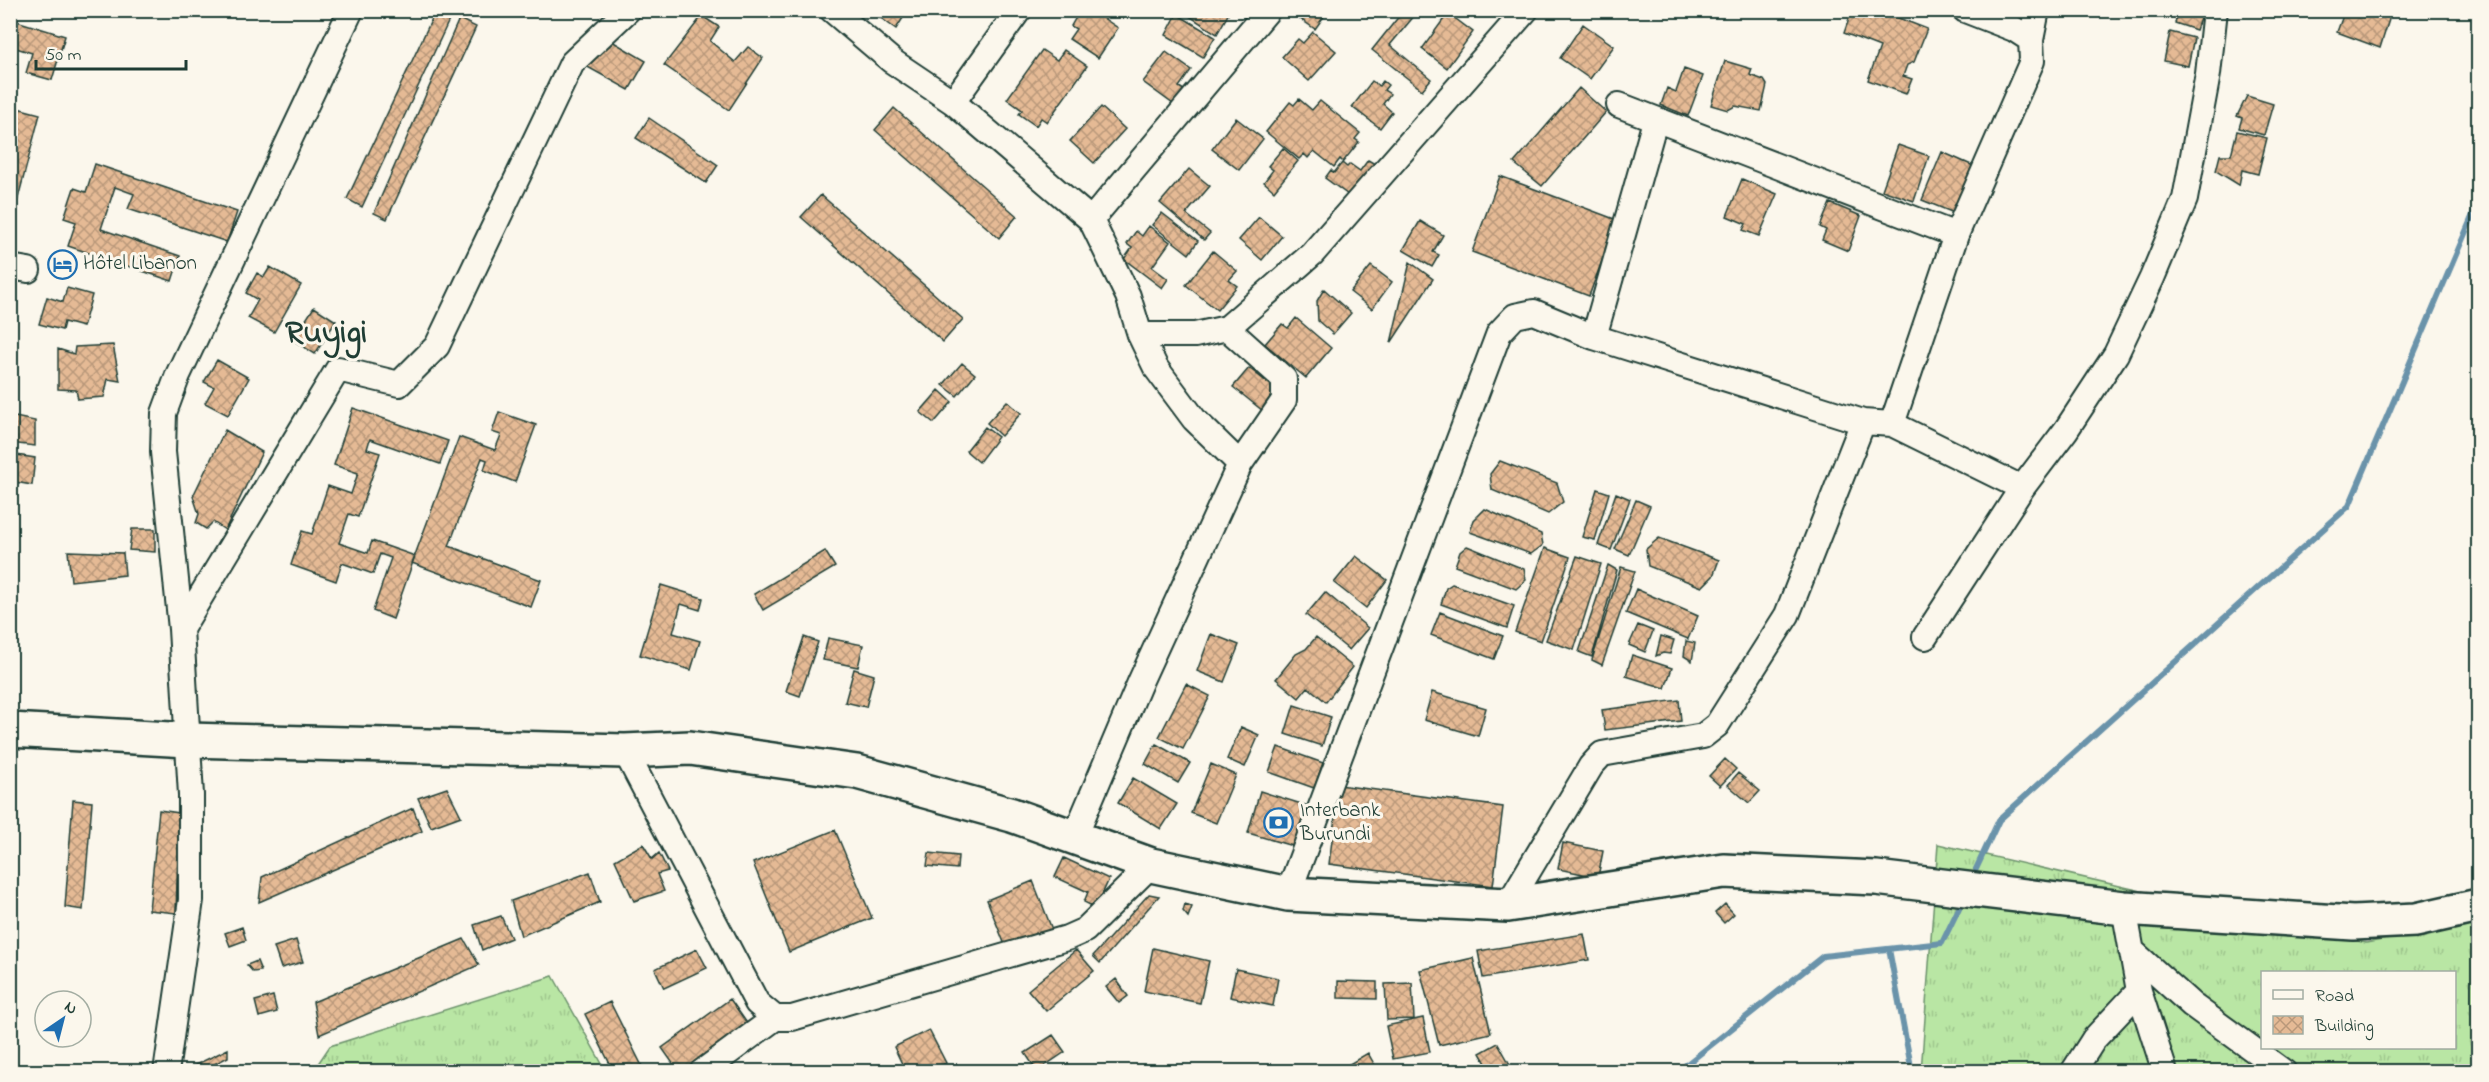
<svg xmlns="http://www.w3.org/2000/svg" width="2489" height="1082" viewBox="0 0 2489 1082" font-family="'Indie Flower',sans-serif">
	<defs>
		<pattern id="grass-tufts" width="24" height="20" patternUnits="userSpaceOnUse" patternTransform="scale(1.5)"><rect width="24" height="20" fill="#b9e6a4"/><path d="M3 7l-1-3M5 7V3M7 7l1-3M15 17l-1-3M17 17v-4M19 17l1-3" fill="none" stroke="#9fc68e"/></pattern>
		<pattern id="building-cross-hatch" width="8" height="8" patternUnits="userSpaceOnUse" patternTransform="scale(1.5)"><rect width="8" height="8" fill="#e5ba95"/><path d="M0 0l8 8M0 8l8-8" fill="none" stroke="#b9987a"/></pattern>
	</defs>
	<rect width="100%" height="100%" fill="#fbf7ec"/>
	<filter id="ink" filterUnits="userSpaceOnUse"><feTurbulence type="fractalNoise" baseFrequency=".0167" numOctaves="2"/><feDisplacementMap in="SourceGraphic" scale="12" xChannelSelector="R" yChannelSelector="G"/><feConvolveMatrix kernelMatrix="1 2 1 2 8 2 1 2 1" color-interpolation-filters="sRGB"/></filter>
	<g filter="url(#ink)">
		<path fill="url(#grass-tufts)" stroke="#6c926c" stroke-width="1.5" fill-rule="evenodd" d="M1938,844l428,99 112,-21v149l-557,1zM2262,972h192v76h-192z
			M553,976l53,95h-293l17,-25z"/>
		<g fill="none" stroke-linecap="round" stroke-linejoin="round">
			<path stroke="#6a93aa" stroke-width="6" d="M1976,869l23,-49 350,-314 129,-303
				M1889,949l23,123
				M1677,1072l146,-116 119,-13 17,-35"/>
		</g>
		<path fill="url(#building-cross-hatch)" stroke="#1f3d34" stroke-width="1.5" d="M436,10l15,6 -89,191 -15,-8z
			M908,10l-12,19 -25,-18v-1z
			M1091,10l27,18 -20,30 -29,-19 7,-10 -5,-3 8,-14 7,5z
			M1180,10h50v1l-13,23z
			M1300,10h25l2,2 -12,17 -19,-13z
			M1404,10h6l5,5 -25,30 41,34 -9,11 -50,-40z
			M1852,10h26l49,19 -13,33 -7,3 -4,11 9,3 -6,15 -38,-14 12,-33 -36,-14z
			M2179,10h24l-7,20 -21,-7z
			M2345,10h47l-12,38 -43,-16z
			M1448,13l25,19 -26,36 -25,-19z
			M1177,14l38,23 -12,20 -37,-22z
			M702,16l17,11 -9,14 25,21 13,-15 15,11 -34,52 -65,-45z
			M10,19l55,17 -13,44 -26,-7 6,-20 -19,-6 -3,10z
			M459,19l17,8 -89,192 -13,-6z
			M1583,24l31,22 -24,33 -30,-21z
			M1313,32l23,19 -27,30 -27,-24 16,-18 5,4z
			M2170,32l24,6 -6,28 -24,-5z
			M605,37l41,24 -17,29 -45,-25z
			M1042,50l15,10 7,-10 23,16 -40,56 -6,-4 -5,8 -17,-12 3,-4 -15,-11z
			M1166,52l25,18 -12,17 5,3 -11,14 -30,-22z
			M1725,61l27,8 -2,6 14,5 3,5 -6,26 -26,-5 -7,4 -17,-5z
			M1684,69l19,7 -15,40 -27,-11 6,-17 9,4z
			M1372,81l7,5 4,-5 5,4 -4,5 6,4 -7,10 9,8 -12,16 -28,-21z
			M1579,88l27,24 -64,74 -28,-23z
			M2247,96l26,8 -9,31 -25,-7 3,-10 -5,-2z
			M1299,99l13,11 8,-9 40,32 -5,6 4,3 -16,20 -3,-3 -6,8 -20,-16 -6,7 -4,-4 -5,5 -33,-27 24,-30 4,3z
			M10,106l30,8 -30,115z
			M1101,107l24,22 -31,34 -24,-22z
			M894,108l123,108 -18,22 -124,-108z
			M649,118l69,47 -12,18 -70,-45z
			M1236,118l27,21 -24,31 -27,-21z
			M2237,131l30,7 -9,36 -16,-4 -3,15 -23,-14 4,-16h11z
			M1898,145l31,11 -15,45 -32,-11z
			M1283,148l15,13 -24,30 -10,-9 9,-12 -5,-4z
			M1942,152l36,16 -19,47 -37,-15z
			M1368,160l7,4 -24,33 -26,-19 6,-8 3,3 8,-10 5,4 3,-3 10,7z
			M95,164l142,48 -10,30 -99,-33 6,-15 -19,-7 -14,42 79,27 -8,25 -104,-35 8,-24 -12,-4 10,-30 12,4z
			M1189,169l21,17 -24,28 24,19 -6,7 -44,-37z
			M1500,176l117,44 -28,76 -117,-44z
			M1742,179l35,15 -18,42 -16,-6 3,-6 -19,-8z
			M821,195l142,124 -20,23 -142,-125z
			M1830,203l31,13 -13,35 -26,-11 4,-10 -6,-3z
			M1162,213l36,28 -9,13 -37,-29z
			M1259,217l23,19 -20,24 -23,-20z
			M1420,221l23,14 -10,17 6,3 -7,12 -29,-17z
			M1149,226l21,16 -18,25 16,12 -6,9 -38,-29 8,-11 -5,-4 9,-13 6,5z
			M1213,251l24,20 -8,9 8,6 -20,24 -31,-25z
			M1410,262l23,17 -42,64z
			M1371,266l21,16 -20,27 -22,-17z
			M270,267l31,18 -27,47 -26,-14 10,-18 -12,-7 11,-20 7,4z
			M67,288l25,7 -9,32 -19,-5 -2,8 -23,-6 8,-27 16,5z
			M1324,289l27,24 -18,21 -15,-13 -1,-20z
			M314,307l22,14 -21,33 -22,-14z
			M1296,318l35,30 -25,30 -41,-34 17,-20 6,4z
			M113,345l7,36 -12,-2 -4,18 -26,2 -2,-9 -18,-1v-40l16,5 1,-7z
			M217,360l32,18 -21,37 -23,-12 9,-16 -10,-5z
			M962,363l13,11 -18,22 -14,-11z
			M1249,368l29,23 -15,20 -30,-24z
			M939,390l13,12 -18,21 -14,-11z
			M1007,401l14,12 -20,23 -14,-13z
			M353,408l95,33 -8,23 -70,-25 -3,10 13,4 -22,64 -9,-3 -10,29 29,10 4,-12 43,15 -22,63 -20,-8 18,-53 -11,-4 -7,20 -31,-11 -6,18 -45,-16 11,-34 10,3 16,-48 23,8 7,-21 -24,-8z
			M499,412l37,13 -21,57 -31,-12 3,-10 -5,-2 -33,88 92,34 -10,27 -119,-44 47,-126 36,13 6,-15 -9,-3z
			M10,416l25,5v25l-25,-3z
			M985,427l13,10 -19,25 -13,-11z
			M225,430l37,22 -37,78 -12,-8 -7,7 -10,-6 3,-9 -6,-18z
			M10,454l25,4 -3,27 -22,-4z
			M1500,461l57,22 6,19 -15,12 -56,-24 -2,-16z
			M1597,489l12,4 -14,47 -13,-3z
			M1616,493l14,6 -19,51 -13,-5z
			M1636,500l14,6 -21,49 -14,-6z
			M1485,509l56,25 2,11 -12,9 -61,-22 4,-12z
			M132,529h23v23l-26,-2z
			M1659,538l60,22 -6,16 -11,11 -54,-21 -2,-17z
			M1467,546l57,23 2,11 -10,9 -61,-23 5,-14z
			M1545,548l25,9 -29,84 -26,-9z
			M68,551l55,2 2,22 -54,6z
			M825,551l10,16 -72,43 -9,-16z
			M1356,556l31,24 -21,28 -32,-25z
			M1577,556l24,8 -27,86 -28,-10z
			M1608,565l9,5 -25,87 -13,-5z
			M1621,567l14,4 -33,94 -10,-5z
			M1452,584l62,22 -7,22 -66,-24 5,-16z
			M661,585l42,13 -3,12 -19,-6 -8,29 27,8 -9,29 -51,-15z
			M1636,589l62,27 -10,23 -62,-26z
			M1325,592l43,36 -19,22 -43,-35z
			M1440,612l63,24 -9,23 -63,-24z
			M1638,625l15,6 -8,21 -16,-7z
			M1211,634l28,11 -15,37 -27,-11z
			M1661,636l13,4 -4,14 -7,-1 -7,3z
			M804,637l14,5 -18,54 -14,-5z
			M1316,637l37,30 -27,35 -18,-15 -9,11 -23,-19 20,-25 10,-5z
			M828,638l35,7 -5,22 -35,-7z
			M1686,641l9,2 -3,18 -8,-5z
			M1632,655l40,13 -7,20 -39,-12z
			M854,669l20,6 -8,32 -21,-5z
			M1186,684l24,12 -27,53 -24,-12z
			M1432,692l54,16 -8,28 -54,-16z
			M1679,700l2,21 -76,9 -3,-20z
			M1294,705l37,12 -9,29 -37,-12z
			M1241,727l18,8 -14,32 -18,-8z
			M1156,744l34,19 -12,20 -33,-19z
			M1278,747l45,16 -9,25 -45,-16z
			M1725,759l11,10 -16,17 -11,-10z
			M1211,764l25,11 -20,48 -25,-10z
			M1738,773l22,18 -11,12 -21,-18z
			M1133,778l44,26 -16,25 -43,-26z
			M1339,785l164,22 -10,79 -164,-22z
			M447,788l14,28 -30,11 -13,-29z
			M1260,791l48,15 -12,41 -48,-14z
			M73,800l19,2 -9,108 -18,-3z
			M413,808l9,23 -163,71 3,-25z
			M159,810l20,3 -3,100 -27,-3z
			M835,830l37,88 -83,34 -36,-89z
			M1563,843l40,8 -5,26 -40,-8z
			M643,844l9,15 7,-6 9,18 -11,3 7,17 -30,10 -19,-41z
			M929,853l29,3 -1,13 -30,-3z
			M1064,858l45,21 -13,29 -12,-6 4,-10 -33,-15z
			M590,872l10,30 -79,34 -10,-35z
			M1033,881l20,51 -46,18 -20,-50z
			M1149,894l10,2 -59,67 -7,-7z
			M1185,904l7,3 -4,10 -5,-6z
			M1725,904l9,10 -10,9 -9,-10z
			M501,916l10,22 -29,12 -8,-25z
			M242,927l4,13 -16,6 -5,-13z
			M1584,934l5,26 -106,18 -5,-27z
			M464,939l15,26 -160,70 -6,-33z
			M296,940l7,22 -22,6 -7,-21z
			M1153,948l56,13 -9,42 -56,-12z
			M697,949l10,19 -43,20 -9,-19z
			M1076,950l18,21 -48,40 -18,-21z
			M1473,958l18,75 -52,12 -19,-75z
			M257,961l4,10 -8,1 -6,-7z
			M1236,969l42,9 -5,28 -43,-9z
			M1116,979l12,17 -9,7 -13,-16z
			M1338,981l39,1v17l-39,-1z
			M1412,983l2,36 -27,1 -2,-36z
			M273,996l4,16 -18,5 -4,-16z
			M730,999l19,27 -64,46h-6l-17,-24z
			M610,1002l35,70h-31l-29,-58z
			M1423,1018l7,34 -37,7 -7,-33z
			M929,1030l17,33 -17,9h-23l-12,-25z
			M1053,1035l12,17 -28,19 -12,-18z
			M1498,1043l14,25 -7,4h-14l-11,-19z
			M228,1049v8l-29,15h-6l-2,-5z
			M1368,1053l10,18 -29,1 -3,-6z"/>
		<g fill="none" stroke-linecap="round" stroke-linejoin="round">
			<defs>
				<path id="street" d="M832,10l60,51 61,41 138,118 37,76 12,39 16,33 38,51 46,45
					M1965,10l49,19 17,11
					M953,102l66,-92
					M1619,105l337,130
					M1091,220l177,-210
					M10,267l18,3
					M1140,335h55l32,-7 85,-74 214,-244
					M1594,337l61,-216
					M1892,424l64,-189 76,-174 -1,-21 6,-30
					M181,629l157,-260 61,15 38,-38 135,-283 56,-53
					M1925,637l97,-149 44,-58 50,-76 36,-76 33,-79 23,-125 7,-64
					M625,751l132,252 18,15
					M1074,838l67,-158 99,-216 44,-64v-21l-57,-51
					M1288,894l211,-561 16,-17 19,-4 60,25 269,85 29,2 130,64
					M1508,905l83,-139 11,-12 101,-18 14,-11 70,-110 76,-193
					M2131,950l61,55 92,67
					M2139,991l26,81
					M166,1072l25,-172v-105l-10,-166 -18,-177 1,-39 14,-38 173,-365
					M702,1072l73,-54h17l275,-80 18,-8 66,-65
					M2073,1072l21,-33 45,-48 -15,-83"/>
				<path id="primary" d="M10,730l178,10 437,11 65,-3 167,24 155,43 139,50 137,29 220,11 216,-34 152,7 248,30 229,15 63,-3 62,-14"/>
			</defs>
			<use href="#street" stroke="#1f3d34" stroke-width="28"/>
			<use href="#primary" stroke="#1f3d34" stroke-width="38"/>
			<use href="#street" stroke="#fbf7ec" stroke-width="24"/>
			<use href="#primary" stroke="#fbf7ec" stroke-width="33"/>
		</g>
	</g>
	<defs>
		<symbol id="hotel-ring" viewBox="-11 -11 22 22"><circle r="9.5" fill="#fbf7ec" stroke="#1f6fb2" stroke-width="1.5"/><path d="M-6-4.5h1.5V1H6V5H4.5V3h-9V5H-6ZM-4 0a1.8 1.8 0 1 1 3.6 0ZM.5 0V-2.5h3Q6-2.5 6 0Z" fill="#1f6fb2"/></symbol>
		<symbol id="bank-ring" viewBox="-11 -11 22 22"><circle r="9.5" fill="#fbf7ec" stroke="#1f6fb2" stroke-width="1.5"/><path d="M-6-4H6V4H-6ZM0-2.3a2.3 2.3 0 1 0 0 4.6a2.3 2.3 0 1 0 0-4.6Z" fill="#1f6fb2"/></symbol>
	</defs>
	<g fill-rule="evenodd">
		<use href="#hotel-ring" x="46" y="248" width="33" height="33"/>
		<use href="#bank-ring" x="1262" y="806" width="33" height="33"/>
	</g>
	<g text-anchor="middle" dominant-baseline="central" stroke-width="6" stroke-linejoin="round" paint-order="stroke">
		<g font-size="21" fill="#1f3d34" stroke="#fbf7ec" text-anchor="start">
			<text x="83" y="264">Hôtel Libanon</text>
			<text x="1300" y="811">Interbank<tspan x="1300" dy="24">Burundi</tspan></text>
		</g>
		<g font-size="33" font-weight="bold" fill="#1f3d34" stroke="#fbf7ec">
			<text x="326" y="334">Ruyigi</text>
		</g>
	</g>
	<rect width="2489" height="1082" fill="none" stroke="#fbf7ec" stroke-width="36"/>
	<rect x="18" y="18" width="2453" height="1046" fill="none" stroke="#1f3d34" stroke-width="2" filter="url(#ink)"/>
	<rect x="2261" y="971" width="195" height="78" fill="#fbf7ec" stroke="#a3ada2" stroke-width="1.5"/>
	<rect x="2273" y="990" width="30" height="9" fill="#fbf7ec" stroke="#a3ada2" stroke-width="1.5"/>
	<text x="2315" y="1001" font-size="18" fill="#1f3d34">Road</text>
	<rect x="2273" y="1016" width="30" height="18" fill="url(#building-cross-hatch)" stroke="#a3ada2" stroke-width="1.5"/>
	<text x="2315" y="1031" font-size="18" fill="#1f3d34">Building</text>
	<g transform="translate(63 1019) rotate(35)"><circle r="28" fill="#fbf7ec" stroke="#a3ada2" stroke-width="1.5"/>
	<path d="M0-4.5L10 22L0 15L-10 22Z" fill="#1f6fb2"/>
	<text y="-9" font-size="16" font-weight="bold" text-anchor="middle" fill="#1f3d34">N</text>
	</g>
	<path d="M36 60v9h150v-9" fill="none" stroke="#1f3d34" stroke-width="3"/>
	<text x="45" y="60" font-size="18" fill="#1f3d34" stroke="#fbf7ec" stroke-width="4.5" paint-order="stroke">50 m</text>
</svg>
